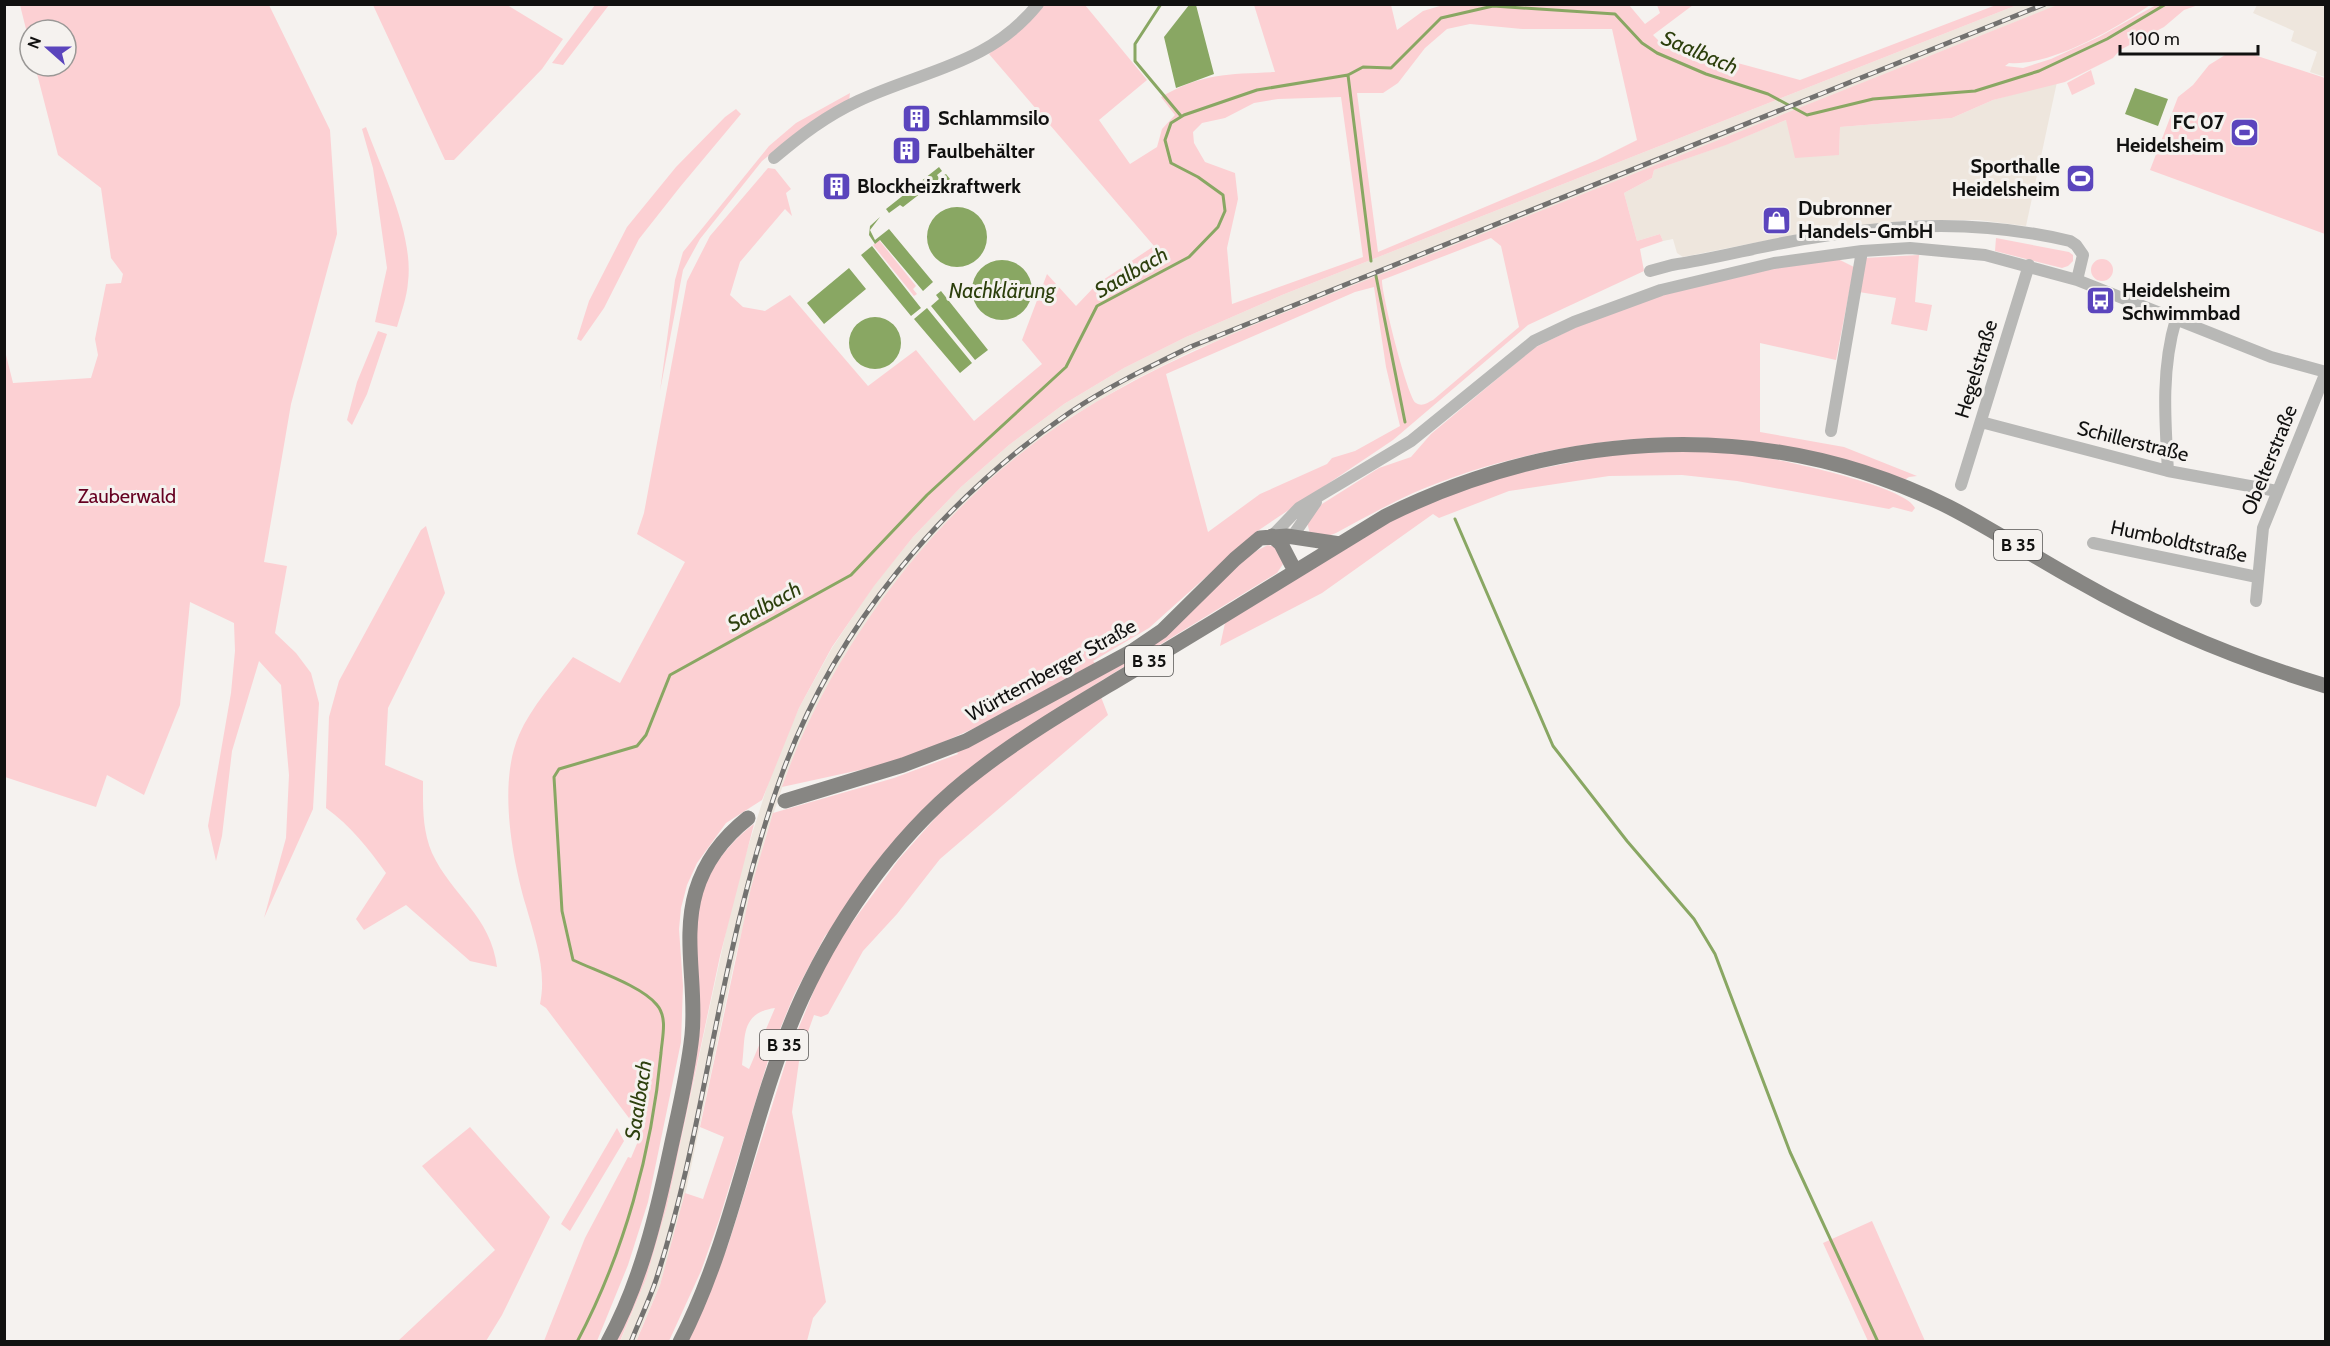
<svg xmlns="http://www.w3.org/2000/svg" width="2330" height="1346" viewBox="0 0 2330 1346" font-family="Cabin,sans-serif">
	<rect width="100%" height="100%" fill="#f5f2ef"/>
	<path fill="#eee6dd" d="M2017,5h41l-866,346 -60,30 -59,35 -54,40 -47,42 -94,108 -33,49 -32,59 -26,59 -21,63 -31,123 -53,251 -22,75 -24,56 -16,1 26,-63 21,-73 69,-321 37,-117 26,-60 33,-60 42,-63 39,-48 48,-50 48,-42 55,-41 60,-36 62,-31 96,-42z
		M2257,5h68v72l-15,-5 7,-20 -26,-11 3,-10 -41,-18z
		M2057,82l-31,144 -48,-6h-67l-102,12 -126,25 -6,-4 -4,-14 -10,2 -3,-7 -23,7 -13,-48 28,-15 2,-8 71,-25 61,-25 53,34 1,-27 112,-9 41,-18z"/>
	<path fill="#fcd0d3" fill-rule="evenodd" d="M20,5h249l61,125 7,104 -46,170 -27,158 23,4 -12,67 21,20 15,20 8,30 -6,106 -49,109 22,-80 3,-63 -8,-90 -22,-24 -27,90 -10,85 -6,25 -8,-35 23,-133 4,-42 -1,-28 -44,-21 -10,103 -36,90 -37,-20 -11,32 -91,-30v-426l8,32 78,-5 7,-23 -3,-16 11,-55 15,-1 2,-9 -12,-16 -10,-70 -43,-33 -23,-89h31v-36h-36v15z
		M373,5h134l56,34 -21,30 -88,91h-9z
		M595,5h14l-46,60 -11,-2z
		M1044,5h41l62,75 -48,40 31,44 27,-17 5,-18 13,-14 -14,-18c40,-24 70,-23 114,-25l-21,-67h137l6,25 26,-19 20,-6h186l16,19 15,-11 -3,-8h36l-40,30 7,7 140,38 196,-75h21l-735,290 -96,42 -62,31 -60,36 -55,41 -48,42 -48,50 -39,49 -42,61 -33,61 -37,92 -36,23 -29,40 -10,22 -6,23 -2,21 4,57 -2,56 -33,160 -20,63 -31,76h-53l41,-103 43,-81 3,1 10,-24 -95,-126 -6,-4c7,-33 -5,-66 -14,-98 -14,-48 -28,-123 -7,-171 12,-28 36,-54 54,-78l47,26 65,-121 -48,-28 7,-21 43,-232 23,-45 58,-68 7,1 16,20 -5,4 6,23 -7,-7 -45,53 -10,33 13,12 22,4 25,-16 78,91 48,-36 58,71 68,-57 -20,-24 25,-66 29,32 21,-22 57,-38 -165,-192zM1470,24l52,5h90l25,111 -40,20 -219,92 -21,-159h26l15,-10 27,-35 22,-19zM1341,97l22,160 -131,47 -5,-56 11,-49 -3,-26 -30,-11 -11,-19 -1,-11 9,-9 23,-5 29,-15 24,-4z
		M2057,5h93c-33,23 -101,62 -141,58l-4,3 18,2 28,-9 48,-22 57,-32h42l-14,5 -20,17 -44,23 -7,8 -48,24 -72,18 -41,18 -112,9 -1,28 -44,3 -9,-38 -60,25 -72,25 -2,8 -28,15 13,48 23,-7 3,7 -23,8 4,22 -116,54 -135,115 -137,92 -107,96 -56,33 3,3 -88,49 -107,48 -119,26c50,-144 164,-291 293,-372 57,-36 117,-64 179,-90zM1491,238l10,8 18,81 -86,73c-6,3 -11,7 -17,3 -8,-4 -35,-111 -34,-123zM1374,287l12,80 14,59 -45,25 -23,7 -5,6 -67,30 -52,38 -42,-158 189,-82z
		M2248,53l77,25v156l-175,-64 28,-73 15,-12 16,-20 16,-10z
		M2091,70l4,14 -23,11 -5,-12z
		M850,93l-1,8 -47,28 -40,32 -62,78 -17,31 -23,121 15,-111 8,-28 86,-106 27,-23z
		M736,109l5,5 -61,73 -41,52 -35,69 -23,33 -4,-2 12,-38 38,-74 49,-60 49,-50z
		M366,127c16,44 48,108 42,155 -1,15 -7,31 -11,45l-22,-5 12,-54 -14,-100 -11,-39z
		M1996,238l73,14 4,3v6l-5,5 -6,2 -67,-17z
		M879,240l37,46 -3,3 4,5 -3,2 -41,-51z
		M1919,255l-4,47 17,3 -5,26 -36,-7 5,-26 -37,-6 5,-34z
		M1838,259l16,8 -18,93 -76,-17v89l84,15 73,29 -8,1 -6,4c-46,-14 -92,-30 -141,-38 -111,-17 -246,5 -349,50 -26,12 -51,26 -77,40l-8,3 -18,-2 -3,-12 15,-18 57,-36 32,-11 20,-23 103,-86 52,-26 76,-28 110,-25z
		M2091 270a11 11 0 1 1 22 0a11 11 0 1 1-22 0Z
		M378,331l9,3 -20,60 -15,31 -5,-5 10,-38z
		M1699,451c23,2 47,2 69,7 26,5 138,29 147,50l-3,4 -19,-5 -4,2 -152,-28 -55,-6 -73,1 -100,15 -70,27 -6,-4 -111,79 -102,53 5,-23 171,-105 90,-39 129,-25z
		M426,526l19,67 -57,115 -3,57 38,16c0,25 -1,48 9,72 20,43 59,63 65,114l-27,-6 -64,-56 -42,25 -8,-11 30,-46c-18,-25 -35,-47 -60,-65l3,-91 10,-36 82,-151z
		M1268,545l7,2 8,17 -6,9 -186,114 -103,68 -163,181 -31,59 -23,56 -52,169 -18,51 -32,70 -33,1 24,-57 25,-92 18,6 21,-62 -24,-10 51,-239 22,-75 121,-35 64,-24 -1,-2 197,-108 98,-91zM775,1008l-26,61 -7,-4c4,-26 -3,-52 33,-57z
		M1101,697l7,18 -168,144 -43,55 -34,37 -35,63 -7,3 -7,-2 -14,39 -8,58 34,190 -13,16 -6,23 -120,1 41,-97 62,-196 39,-95 70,-95 47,-53 57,-49z
		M754,824l-34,132 -53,250 -21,73 -26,62 -5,1 49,-136 32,-253c0,-14 -1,-29 1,-42 6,-35 29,-66 57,-87z
		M470,1127l80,90 -48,98 -16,26h-88l97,-91 -73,-84z
		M617,1128l7,13 -54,90 -9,-7z
		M1872,1221l53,120h-57l-45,-98z"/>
	<path fill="#89a763" d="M1189,5h7l18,69 -38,14 -12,-51z
		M2135,88l33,11 -10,27 -33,-12z
		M939,167l3,4 -5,4 2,3 7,-4 4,5 -7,5 -4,-5 -36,28 -3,-2 -11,8 -3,-4z
		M927 237a30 30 0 1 1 60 0a30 30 0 1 1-60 0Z
		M880,217l-10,13 5,10 14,-11 44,53 -10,9 -43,-51 -5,4 -6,-9 1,-9z
		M872,246l49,62 -10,8 -50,-61z
		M972 290a30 30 0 1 1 60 0a30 30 0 1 1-60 0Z
		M849,268l17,21 -42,35 -17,-21z
		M941,291l47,59 -13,10 -44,-54 8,-7 -3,-4z
		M927,308l45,55 -12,10 -46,-54z
		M849 343a26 26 0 1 1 52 0a26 26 0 1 1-52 0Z"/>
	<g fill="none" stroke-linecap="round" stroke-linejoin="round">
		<path stroke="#89a763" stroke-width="3" d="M1161,4l-26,40v17l46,55
			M1348,75l23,186
			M1376,276l29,146
			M1455,519l98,227 74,95 67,78 21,35 75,198 88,190
			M577,1342c47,-89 75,-190 84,-289 1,-15 7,-35 -4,-48 -15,-19 -61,-34 -84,-45l-11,-49 -8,-134 5,-8 78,-23 9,-11 24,-60 181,-100 76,-80 139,-128 31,-61 92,-49 29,-30 7,-16 -2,-16 -25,-18 -27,-14 -6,-23 6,-17 13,-8 73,-25 91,-15 15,-8 28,1 50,-50 52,-12 122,8 27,29 15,10 49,21 62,20 39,21 66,-16 102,-8 64,-20 68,-32 59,-35"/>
		<path stroke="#b8b8b6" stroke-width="12" d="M774,158c27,-23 52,-42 84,-57 66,-31 131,-36 180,-97
			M1650,271l22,-6c47,-7 92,-20 139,-27 91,-15 169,-18 259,3l6,4 7,10 -6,25
			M1981,422l187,49 109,20
			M1831,431l31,-180
			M2168,471c-3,-51 -7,-102 8,-152
			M1961,485l68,-220
			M1272,536l27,-28 112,-67 123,-100 40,-19 87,-32 113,-27 88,-12 48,-3 75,7 92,25 194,77 55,15
			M1292,537l24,-35
			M2093,543l164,34
			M2256,601l7,-73 63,-156"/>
		<path stroke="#878683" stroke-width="15" d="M1272,536l9,8 14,27
			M785,801l118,-36 63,-24 168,-91 28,-19 73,-72 25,-21 27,-2 53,8
			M608,1342c33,-60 49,-129 63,-195 8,-37 17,-74 21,-112 5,-48 -10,-97 4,-144 9,-30 28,-54 52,-73
			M680,1342c56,-109 71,-233 122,-344 40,-86 101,-171 177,-228 53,-41 111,-73 168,-108 80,-48 159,-97 239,-146 178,-88 382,-99 563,-9 45,23 87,51 131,75 77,44 160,78 246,104"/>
		<defs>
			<path id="rail" d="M631,1342c8,-21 18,-41 25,-62 34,-104 50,-214 74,-321 14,-63 30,-125 52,-185 53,-146 160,-274 287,-361 38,-26 80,-46 121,-66l855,-343"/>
		</defs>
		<use href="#rail" stroke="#737270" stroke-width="5"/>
		<use href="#rail" stroke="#f5f2ef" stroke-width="3" stroke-dasharray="9" stroke-linecap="butt"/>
	</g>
	<defs>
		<symbol id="building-square" viewBox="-11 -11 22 22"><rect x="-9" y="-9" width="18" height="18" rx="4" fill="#5b45bd" stroke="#f5f2ef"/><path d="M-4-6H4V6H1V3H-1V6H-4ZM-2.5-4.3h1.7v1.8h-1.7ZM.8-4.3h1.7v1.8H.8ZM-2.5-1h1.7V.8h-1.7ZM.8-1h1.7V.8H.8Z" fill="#fff"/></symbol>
		<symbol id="stadium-square" viewBox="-11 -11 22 22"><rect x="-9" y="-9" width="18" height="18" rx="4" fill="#5b45bd" stroke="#f5f2ef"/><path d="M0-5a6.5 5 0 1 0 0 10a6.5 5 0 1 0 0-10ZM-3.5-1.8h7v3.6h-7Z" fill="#fff"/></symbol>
		<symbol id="shop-square" viewBox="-11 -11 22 22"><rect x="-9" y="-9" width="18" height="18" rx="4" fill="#5b45bd" stroke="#f5f2ef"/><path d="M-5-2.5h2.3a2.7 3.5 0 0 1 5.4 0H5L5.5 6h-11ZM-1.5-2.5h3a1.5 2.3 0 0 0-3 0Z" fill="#fff"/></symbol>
		<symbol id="bus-square" viewBox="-11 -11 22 22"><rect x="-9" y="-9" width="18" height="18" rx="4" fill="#5b45bd" stroke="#f5f2ef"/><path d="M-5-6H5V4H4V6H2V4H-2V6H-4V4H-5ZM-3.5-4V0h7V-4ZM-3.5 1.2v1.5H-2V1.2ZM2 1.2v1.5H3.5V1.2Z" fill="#fff"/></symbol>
	</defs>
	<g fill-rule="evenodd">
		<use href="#building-square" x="900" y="102" width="33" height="33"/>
		<use href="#stadium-square" x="2228" y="116" width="33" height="33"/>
		<use href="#building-square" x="890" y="134" width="33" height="33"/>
		<use href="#stadium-square" x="2064" y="162" width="33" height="33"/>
		<use href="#building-square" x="820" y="170" width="33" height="33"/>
		<use href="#shop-square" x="1760" y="204" width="33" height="33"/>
		<use href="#bus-square" x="2084" y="284" width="33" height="33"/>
	</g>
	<g text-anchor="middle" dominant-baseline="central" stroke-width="6" stroke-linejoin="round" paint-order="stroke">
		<g fill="#f5f2ef" stroke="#555453" stroke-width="1.5">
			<rect x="1994" y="530" width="48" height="30" rx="4.5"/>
			<rect x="1125" y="646" width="48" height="30" rx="4.5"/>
			<rect x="760" y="1030" width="48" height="30" rx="4.5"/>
		</g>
		<g font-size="18" font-weight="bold" fill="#111110">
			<text x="2018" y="545">B 35</text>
			<text x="1149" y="661">B 35</text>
			<text x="784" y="1045">B 35</text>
		</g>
		<g font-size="20" font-weight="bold" fill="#111110" stroke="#f5f2ef" text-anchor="start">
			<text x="938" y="118">Schlammsilo</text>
			<text x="2224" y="122" text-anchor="end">FC 07<tspan x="2224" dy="23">Heidelsheim</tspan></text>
			<text x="927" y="151">Faulbehälter</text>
			<text x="2060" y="166" text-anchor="end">Sporthalle<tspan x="2060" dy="23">Heidelsheim</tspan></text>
			<text x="857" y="186">Blockheizkraftwerk</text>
			<text x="1798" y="208">Dubronner<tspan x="1798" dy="23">Handels-GmbH</tspan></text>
			<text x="2122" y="290">Heidelsheim<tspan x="2122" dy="23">Schwimmbad</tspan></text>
		</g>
		<g font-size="20" fill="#111110" stroke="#f5f2ef">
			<text transform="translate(1976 369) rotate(-73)">Hegelstraße</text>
			<text transform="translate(2133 441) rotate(14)">Schillerstraße</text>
			<text transform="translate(2269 460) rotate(-68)">Obelterstraße</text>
			<text transform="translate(2179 541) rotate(12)">Humboldtstraße</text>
			<text transform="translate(1051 670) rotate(-29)">Württemberger Straße</text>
		</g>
		<g font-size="20" fill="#660121" stroke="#f5f2ef">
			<text x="127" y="496">Zauberwald</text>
		</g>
		<g font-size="21" font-style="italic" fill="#2c3f0c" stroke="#f5f2ef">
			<text transform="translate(1700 52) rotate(23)">Saalbach</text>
			<text transform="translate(1131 272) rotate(-30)">Saalbach</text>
			<text x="1002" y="290">Nachklärung</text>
			<text transform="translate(764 606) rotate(-29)">Saalbach</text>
			<text transform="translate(638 1100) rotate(-81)">Saalbach</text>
		</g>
	</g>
	<rect width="2330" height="1346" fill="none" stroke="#111110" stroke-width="12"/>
	<g transform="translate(48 48) rotate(291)"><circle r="28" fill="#f5f2ef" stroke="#9a9896" stroke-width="1.5"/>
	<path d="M0-4.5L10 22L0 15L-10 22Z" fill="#5b45bd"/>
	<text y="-9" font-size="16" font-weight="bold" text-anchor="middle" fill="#111110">N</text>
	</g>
	<path d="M2120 45v9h138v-9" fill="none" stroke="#111110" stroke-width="3"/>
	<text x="2129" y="45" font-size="18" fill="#111110" stroke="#f5f2ef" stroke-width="4.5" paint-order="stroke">100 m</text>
</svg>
